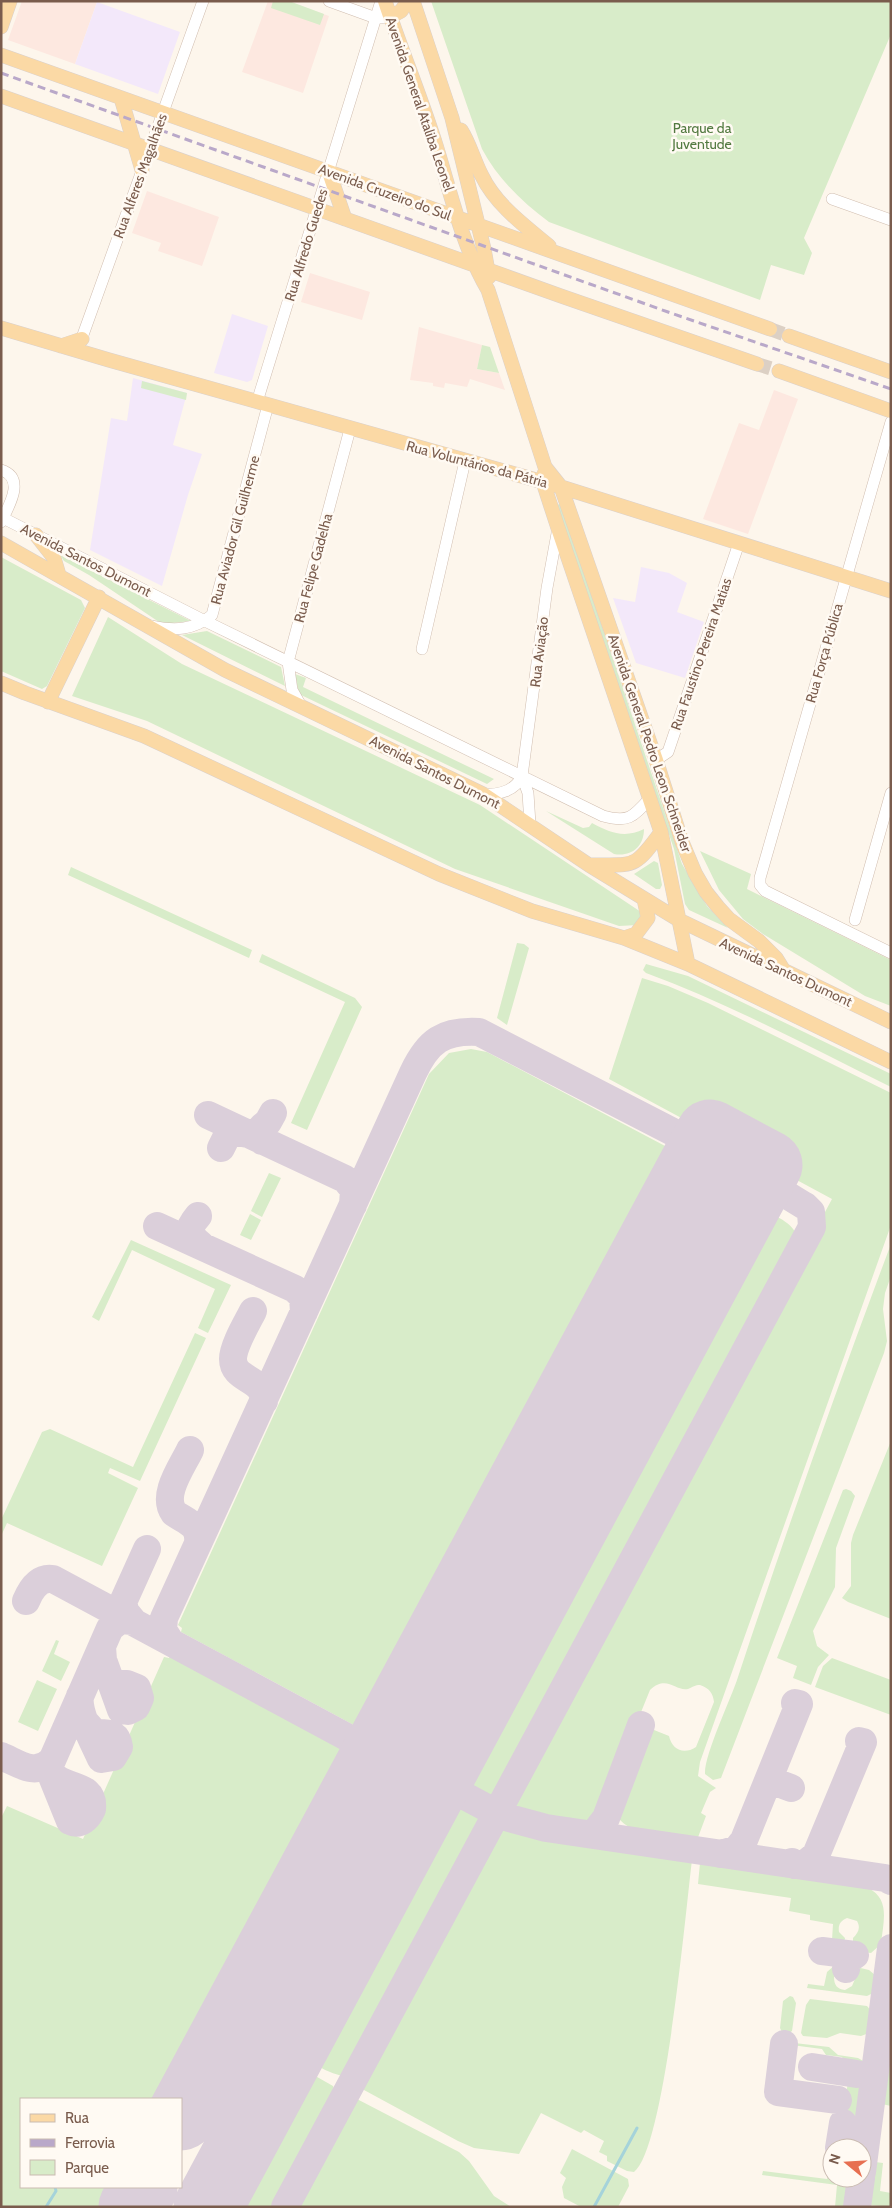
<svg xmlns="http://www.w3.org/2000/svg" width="892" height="2208" viewBox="0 0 892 2208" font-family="Cabin,sans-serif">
	<rect width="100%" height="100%" fill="#fdf6ec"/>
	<path fill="#fde8e0" d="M22,1l75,1 -22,62 -67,-24z
		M268,1h19l42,15 -26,77 -61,-21z
		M147,191l72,26 -17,49 -44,-15 3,-8 -29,-10z
		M310,273l60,19 -8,28 -61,-18z
		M419,327l63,18 -5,24 22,4 6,17 -35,-11 -3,8 -22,-4 -1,5 -11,-2v-3l-23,-3z
		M774,390l24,9 -50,135 -45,-15 36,-96 20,7z"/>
	<path fill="#f3e8fa" d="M97,2l83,30 -22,62 -83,-30z
		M232,314l36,12 -16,54 -5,2 -33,-9z
		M133,378l54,15 -14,52 29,9 -14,41 -26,91 -72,-36 21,-132 16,3z
		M641,567l28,6 18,10 -10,29 27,10 -19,56 -49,-15 -23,-65 22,4z"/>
	<path fill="#d8ecc9" d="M273,1h16l35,13 -4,11 -49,-17z
		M431,1h460v33l-87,204 8,15 -8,22 -33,-10 -11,35 -211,-78c-27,-20 -51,-43 -67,-73z
		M482,345l8,2 9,26 -22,-4z
		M142,381l45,12 -1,7 -45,-12z
		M557,504l4,1 121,359 25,42 21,22 -39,-18 -4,-6 -11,-55z
		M60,555l131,66 -29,3 -73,-49 -25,-14z
		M1,557l80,43 4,8 -38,78 -5,3 -41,-18z
		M108,617l74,47 298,141 161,107 2,7 -5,6 -19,1 -164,-57 -308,-148 -75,-25z
		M207,631l74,36 4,19 -103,-51z
		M295,674l11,4 -3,9 191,92 -7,5 -188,-90z
		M546,811l37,17 6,-1 3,-4c17,9 32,16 52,6 0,18 -13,28 -30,25z
		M700,851l51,23 -4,15 144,71v46l-26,-10 -102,-62 -20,-15 -24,-29z
		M654,861l4,2 4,22 -2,4h-4l-22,-15z
		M71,867l181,83 -3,8 -181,-83z
		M517,943l7,1 5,4 -22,77 -10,-7z
		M262,954l93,44 7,9 -55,123 -16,-7 54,-121 -86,-40z
		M646,964l42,12 203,98v13c-81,-40 -161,-83 -245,-114l-3,-3z
		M642,978l26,8 40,17 183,90v132l-191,537 -2,14 18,12 -6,4 -9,21 5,3 -9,24c-24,-3 -73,-2 -82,-29l31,-79 8,-2 15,6c3,14 15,19 27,11l18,-45c-1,-9 -5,-14 -14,-17 -5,0 -7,2 -12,4 -12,3 -21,-15 -38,1l-50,123 -9,11 -65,-10 -11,-4 -3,-4v-11l320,-596 -223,-120z
		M471,1049l16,3 197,104 5,13 -287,537c-11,15 -22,25 -41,23l-180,-97 1,-4 -4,-3 251,-551 20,-21z
		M269,1173l12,5 -19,39 -11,-6z
		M755,1206c15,8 46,17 42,38l-285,529 -15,22c-13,4 -39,-9 -44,-22 -2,-5 0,-15 0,-20l289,-538 7,-8z
		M250,1214l11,6 -10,20 -11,-5z
		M131,1240l100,45 -23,48 -10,-5 17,-39 -83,-39 -33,71 -7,-4z
		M891,1244v32l-6,17 -2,16 4,32 -3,12 -163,425 -8,2 -8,-6c-1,-19 26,-75 33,-97 48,-145 99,-290 153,-433z
		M195,1333l11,5 -66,143 -30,-13 -2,5 30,15 -36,78 -95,-43 -6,13v-16l41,-88 8,-3 83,38z
		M891,1441v178l-43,-17 -6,-4 9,-12v-43l2,-8z
		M846,1489l5,2 4,5 -19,52 -1,39 -22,44 4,15 12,9 -11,12 -7,18 -18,-7 4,-12 -20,-8 66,-168z
		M56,1640l3,1 -5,13 16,8 -9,19 -19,-10z
		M170,1655l175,95c15,11 15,27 10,43l-174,323v-17h-160v88h122l-10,20h-132v-389l6,-12 76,33 81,-182 5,1z
		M832,1658l59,22v35l-76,-28 8,-21z
		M37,1680l20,9 -19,42 -20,-9z
		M442,1798c13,3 41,15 40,30l-130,241 -7,7c-12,0 -43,-17 -49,-26v-7l125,-233 9,-9z
		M506,1828l39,10 147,22c-6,48 -27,289 -58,312l-7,-1 -20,-10v-5l-8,-4 5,-11 -20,-11 -3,3 -40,-20 -22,41 -45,-6 -16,-7 -94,-51 -4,-5 2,-11 127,-236 6,-7z
		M700,1863l168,25c23,11 15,35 13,56l-10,9 -18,-2v-13c5,-5 8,-10 4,-17l-10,-3c-7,3 -9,7 -8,14l6,6 -2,11h-4l-7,-9 1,-16 -23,-4v-5l-21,-4 2,-13 -93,-14z
		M836,1964l5,1 -1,5 -6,7c0,8 3,12 11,13l7,-4 3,-7 -6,-8 3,-5 17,4 6,5v17l-8,4 -60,-8 1,-4 16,2 3,-14z
		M790,1996l3,1 3,6 -4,28 -3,2 -7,-1 -2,-4 3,-27z
		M810,1999l57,7 5,6 -3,21 -8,3 -21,-3 -13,5 -24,-2 -2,-3 5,-28z
		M777,2041l52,6 9,8 20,3 7,4c-8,5 -18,5 -23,-5l-16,-2 -4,-6 -46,-6z
		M891,2049v57l-9,-2z
		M289,2064l14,5 30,17 4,10 -58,111h-71l74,-138z
		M848,2081l8,2 6,5 -4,32c-7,6 -14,5 -21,0l2,-25 7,1z
		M355,2098l104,54 10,9 25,35 17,11h-220l53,-99 5,-8z
		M572,2149l56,30 1,7 -11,21h-37l-17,-9 -2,-11 4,-9 -6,-5z
		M832,2162v16h19l-4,29h-12l2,-22 -75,-10 1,-4 64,8z
		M875,2162l8,1 -3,28 11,2v14l-22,-2z"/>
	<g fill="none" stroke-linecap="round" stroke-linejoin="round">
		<path stroke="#a5d3da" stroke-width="3" d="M46,2207l10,-16 -1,-4
			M594,2207l43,-79"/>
		<path stroke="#dbcfda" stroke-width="28" d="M208,1115l137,64 9,11 -1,15
			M262,1141l-3,-5 3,-9 6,-5 5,-9
			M221,1148l7,-14 8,-2 12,2
			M198,1216c-11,13 -11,18 3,29
			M157,1226l138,63 8,8 1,15
			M253,1311c-6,12 -20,35 -20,48 0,22 31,18 31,42
			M190,1450c-8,17 -29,45 -16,63 13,9 26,11 24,30
			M26,1601c5,-12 13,-24 27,-22l329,177c24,3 32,-8 44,-26
			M170,1641l-7,-11 1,-12 249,-545c15,-32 30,-43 66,-41l223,115c24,18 17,35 5,58
			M102,1647l1,13 18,50 7,1 8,-4 4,-9 -3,-10 -10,-4h-10l-8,-5
			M80,1696c-3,17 14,47 21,63l12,-2 6,-10c-2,-17 -13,-12 -25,-15l-8,-9
			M434,1716c-11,23 -24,40 -3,62l71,38 44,12 339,50 6,3
			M1,1756c17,7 34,21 50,5
			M50,1771c10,20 45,9 42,38 -4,9 -12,17 -22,12l-17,-42c-2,-5 -3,-9 -3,-14l60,-137 10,-8 13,1 -9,-11v-10l23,-51
			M783,1785l8,3
			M377,1821c13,-21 23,-49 54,-43
			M593,1835l13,-17 35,-93
			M721,1854l16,-5 7,-9 55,-136 -4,-1
			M792,1862l3,3 11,-2 10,-8 47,-113 -4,-1
			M822,1951l33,4 -7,4 -2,10
			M784,2044l-6,48 60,8
			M812,2067l45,7
			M839,2148l4,-25
			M862,2172l29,-224
			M285,2207l527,-980 -1,-15 -6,-6c-30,-17 -64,-48 -91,-8l-61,110
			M857,2207l4,-29"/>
		<path stroke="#dbcfda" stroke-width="69" d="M181,2116l529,-982 58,31 -560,1042
			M133,2207l10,-20"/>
		<path stroke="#dcd0c4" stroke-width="14" stroke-dasharray="14 7" stroke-linecap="butt" d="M770,329l19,7
			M757,364l22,7"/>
		<defs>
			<path id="minor" d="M329,1l47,17h6
				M832,199l59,21
				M79,346l124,-345
				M257,402l124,-401
				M891,422l-131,456v7l5,6 126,62
				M1,470c25,8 8,36 0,52
				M3,518l202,103 398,195c26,7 30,1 47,-18
				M152,626c23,5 42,4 60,-11l56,-210
				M422,649l43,-188
				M301,706l-9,-16 -4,-28 62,-233
				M656,760l12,-8 71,-209
				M522,776l6,17 2,31
				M483,794c16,1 32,-3 39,-18l25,-188 11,-60
				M855,920l36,-127"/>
			<path id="major" d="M385,1c15,46 34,91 49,138 16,50 27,105 54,151l57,177 16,20 95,273 26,82 13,31 11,19 12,15 11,12 30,22 17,17 8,13
				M413,1l39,117 32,131 5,28
				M390,17l11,-6 7,-10
				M1,27l9,-26
				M1,55l769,274
				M1,96l560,200 196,68
				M121,98l21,72
				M461,130c9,14 13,31 21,46 14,29 43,50 67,70
				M329,172l16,47
				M1,328l108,32 452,127 330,104
				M789,336l102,36
				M61,346l21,-7
				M779,371l112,40
				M544,474l-1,8 15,46 103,304 27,132
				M36,535l18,23 5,17
				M1,543l224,127 258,124 106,71 90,55 212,102
				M1,683l24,10 119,43 295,138 93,37 92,27 64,26 203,98
				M48,702l51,-105
				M589,865c45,-1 44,6 72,-33
				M624,938l12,-4 12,-16 -4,-19"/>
		</defs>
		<use href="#minor" stroke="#d1beb0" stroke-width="12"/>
		<use href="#major" stroke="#dad1cd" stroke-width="15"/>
		<use href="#minor" stroke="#fff" stroke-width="11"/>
		<use href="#major" stroke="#fbd9a5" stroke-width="14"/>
		<path stroke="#b9a8c9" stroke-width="3" stroke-dasharray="8 5" stroke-linecap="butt" d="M1,73l667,239 223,77"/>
	</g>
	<g text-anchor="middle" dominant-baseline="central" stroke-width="5" stroke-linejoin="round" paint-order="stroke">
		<g font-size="14" fill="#7a5c4d" stroke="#fffaf3">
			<text transform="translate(420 104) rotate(71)">Avenida General Ataliba Leonel</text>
			<text transform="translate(140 176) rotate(-70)">Rua Alferes Magalhães</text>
			<text transform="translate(385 192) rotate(20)">Avenida Cruzeiro do Sul</text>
			<text transform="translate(306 245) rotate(-73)">Rua Alfredo Guedes</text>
			<text transform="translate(477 464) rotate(15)">Rua Voluntários da Pátria</text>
			<text transform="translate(235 530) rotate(-75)">Rua Aviador Gil Guilherme</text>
			<text transform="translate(86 560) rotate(27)">Avenida Santos Dumont</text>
			<text transform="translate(313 568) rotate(-75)">Rua Felipe Gadelha</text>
			<text transform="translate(539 652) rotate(-83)">Rua Aviação</text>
			<text transform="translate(824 653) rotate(-74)">Rua Força Pública</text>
			<text transform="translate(701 654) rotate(-71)">Rua Faustino Pereira Matias</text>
			<text transform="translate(650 743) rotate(71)">Avenida General Pedro Leon Schneider</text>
			<text transform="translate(435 772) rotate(27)">Avenida Santos Dumont</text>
			<text transform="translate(786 972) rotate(25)">Avenida Santos Dumont</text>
		</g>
		<g font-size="14" fill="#537a41" stroke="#fffaf3">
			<text x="702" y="128">Parque da<tspan x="702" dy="16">Juventude</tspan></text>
		</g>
	</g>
	<rect width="892" height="2208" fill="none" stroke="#7a5c4d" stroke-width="5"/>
	<rect x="20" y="2098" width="162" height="90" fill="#fffaf3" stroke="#cabbb1"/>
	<rect x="30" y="2114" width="25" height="8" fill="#fbd9a5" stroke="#cabbb1"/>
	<text x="65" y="2123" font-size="15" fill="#7a5c4d">Rua</text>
	<rect x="30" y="2139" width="25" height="8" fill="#b9a8c9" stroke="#cabbb1"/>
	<text x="65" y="2148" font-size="15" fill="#7a5c4d">Ferrovia</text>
	<rect x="30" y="2160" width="25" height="15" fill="#d8ecc9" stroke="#cabbb1"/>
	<text x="65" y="2173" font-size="15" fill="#7a5c4d">Parque</text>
	<g transform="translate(847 2163) rotate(288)"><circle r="24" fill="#fffaf3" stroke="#cabbb1"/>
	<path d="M0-4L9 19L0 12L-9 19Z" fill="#e76f51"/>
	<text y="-8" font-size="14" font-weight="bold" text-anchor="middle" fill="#7a5c4d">N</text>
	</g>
</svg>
